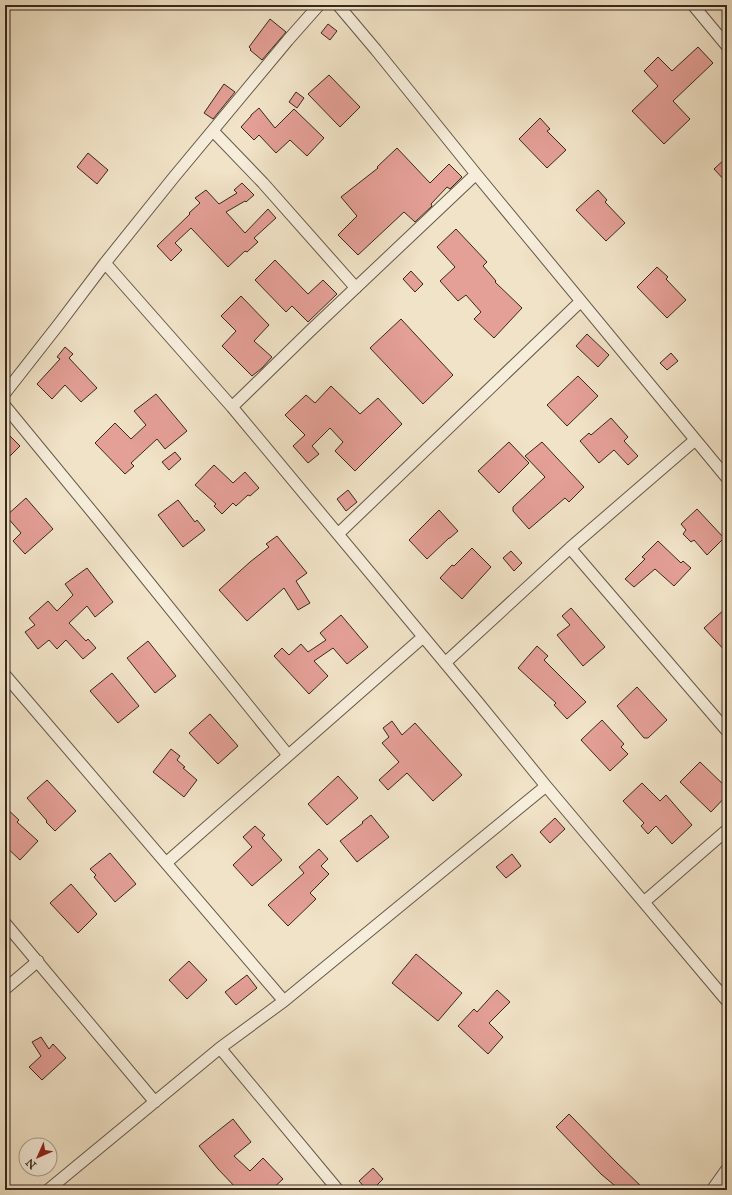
<svg xmlns="http://www.w3.org/2000/svg" width="732" height="1195" viewBox="0 0 732 1195" font-family="'IM FELL Great Primer',serif">
	<rect width="100%" height="100%" fill="#f1e3c7"/>
	<filter id="stains"><feTurbulence type="fractalNoise" baseFrequency=".005" numOctaves="4"/><feColorMatrix values="0 0 0 0 .2 0 0 0 0 .09 0 0 0 0 .02 0 0 0 .5 -.17"/></filter>
	<radialGradient id="worn" r=".72"><stop offset=".6" stop-color="#630" stop-opacity="0"/><stop offset="1" stop-color="#630" stop-opacity=".3"/></radialGradient>
	<path fill="#e49f96" stroke="#36281e" d="M270,19l16,13 -24,28 -12,-10 1,-1 -2,-2z
		M328,24l9,7 -7,9 -9,-7z
		M698,47l15,16 -40,38 17,18 -26,25 -32,-33 26,-25 -14,-15 14,-14 14,14z
		M329,75l31,32 -20,20 -32,-33z
		M224,84l11,8 -22,27 -9,-6z
		M296,92l8,6 -7,10 -8,-6z
		M259,108l16,20 19,-19 30,29 -17,18 -17,-16 -14,13 -17,-18 -5,5 -13,-13 10,-11v-1z
		M540,118l10,11 -3,2 19,19 -19,18 -28,-29z
		M397,148l33,35 19,-19 13,13 -12,12 -3,-2 -16,17 1,2 -17,16 -11,-10 -46,43 -20,-20 19,-19 -16,-19 37,-29 -1,-1z
		M88,153l20,17 -11,14 -20,-17z
		M727,157v26l-13,-14z
		M242,183l12,12 -8,7 -1,-1 -19,11 19,21 23,-24 8,9 -22,20 4,4 -11,10 -2,-1 -17,16 -37,-39 -16,15 7,7 -11,11 -14,-15 33,-32 -1,-1 11,-10 -5,-5 11,-8 13,14 18,-11 -3,-3z
		M598,190l9,10 -2,2 20,21 -19,18 -30,-31z
		M456,229l31,33 -4,4 13,15 -1,1 27,26 -28,30 -20,-19 7,-7 -15,-17 -8,6 -18,-20 15,-14 -18,-20z
		M275,260l33,34 15,-14 14,14 -29,28 -16,-16 -6,6 -31,-32z
		M657,267l11,10 -2,2 20,21 -19,18 -30,-31z
		M411,271l12,13 -8,8 -12,-13z
		M241,296l28,29 -15,16 18,16 -10,11 -10,8 -30,-30 14,-15 -15,-15z
		M401,319l52,56 -30,29 -53,-56z
		M587,334l22,21 -11,12 -22,-21z
		M65,347l8,7 -4,4 28,30 -16,14 -16,-17 -13,14 -15,-15 23,-25 -3,-2z
		M671,353l7,8 -11,9 -7,-7z
		M578,376l20,20 -31,30 -20,-21z
		M331,386l29,28 18,-16 24,26 -47,47 -20,-20 8,-9 -13,-14 -18,18 7,8 -11,9 -15,-17 12,-11 -20,-20 21,-20 9,8z
		M156,394l31,37 -22,18 -8,-10 -26,24 3,3 -9,8 -30,-31 20,-20 16,16 15,-14 -12,-14z
		M611,418l17,19 -4,4 14,15 -10,9 -14,-15 -15,13 -19,-22 9,-8 2,2z
		M5,431l15,15 -15,15z
		M509,442l20,21 -30,30 -21,-22z
		M542,442l42,45 -15,15 -4,-4 -36,31 -16,-18v-4l32,-30 -20,-21z
		M175,452l6,7 -12,11 -7,-8z
		M214,465l19,18 12,-11 14,16 -9,8 -2,-1 -12,11 -3,-3 -11,11 -8,-8 2,-2 -21,-19z
		M348,490l9,12 -11,9 -9,-12z
		M26,498l27,31 -28,25 -12,-13 8,-8 -15,-17z
		M178,500l17,22 2,-2 8,10 -22,17 -25,-32z
		M697,509l27,29 -17,17 -13,-15 -3,2 -8,-8 3,-4 -5,-6z
		M439,510l19,21 -8,7h-1l-22,21 -18,-19z
		M277,536l30,37 -11,8 14,22 -12,7 -14,-22 -37,33 -28,-31 31,-28 19,-15 -3,-3z
		M658,541l23,22 2,-2 8,7 -17,18 -19,-17 -21,18 -9,-8 20,-20 -3,-2z
		M472,548l19,19 -29,32 -22,-21 12,-13 2,1z
		M511,551l11,12 -8,8 -11,-13z
		M87,568l26,34 -18,15 -8,-11 -18,17 17,18 2,-2 8,9 -13,11 -17,-19 -9,9 -8,-9 -11,9 -13,-17 10,-7 -6,-7 19,-17 9,10 16,-16 -8,-11z
		M727,607v46l-23,-25z
		M571,608l34,39 -22,19 -26,-31 13,-10 -8,-9z
		M341,615l27,32 -21,17 -14,-16 -19,13 14,15 -19,18 -35,-38 8,-8 7,7 12,-11 7,8 18,-12 -6,-7z
		M148,641l28,35 -21,17 -28,-35z
		M537,646l11,10 -4,4 42,42 -19,17 -13,-14 2,-2 -38,-35z
		M112,673l27,33 -21,17 -28,-32z
		M637,687l30,33 -19,18h-4l-27,-32z
		M210,714l28,32 -20,18 -29,-31z
		M602,720l22,24 -3,3 7,7 -18,17 -29,-31z
		M392,721l10,14 13,-12 47,52 -29,26 -26,-28 -19,17 -9,-10 20,-18 -17,-19 7,-6 -6,-9z
		M171,749l9,7 -3,4 8,7 -2,1 14,12 -13,17 -31,-25z
		M700,762l27,26v7l-16,17 -31,-30z
		M338,776l20,22 -31,27 -19,-21z
		M47,780l29,31 -21,20 -9,-9 1,-1 -20,-23z
		M642,783l18,18 6,-6 26,30 -20,19 -16,-18 -8,8 -7,-8 3,-3 -21,-22z
		M5,807l14,13 -2,2 21,19 -18,19 -15,-14z
		M371,815l18,22 -32,25 -17,-21 23,-18 -1,-1z
		M555,818l10,11 -15,14 -10,-11z
		M255,826l10,9 -3,3 20,22 -30,26 -19,-21 19,-18 -9,-10z
		M319,849l9,10 -7,7 8,8 -19,19 6,6 -28,27 -20,-21 36,-32 -5,-6z
		M110,853l26,31 -21,18 -21,-25 2,-2 -6,-6z
		M512,854l9,12 -15,12 -10,-11z
		M71,884l26,30 -19,19 -28,-30z
		M416,954l46,39 -24,28 -46,-38z
		M189,961l18,19 -20,19 -18,-19z
		M247,975l10,13 -21,17 -11,-13z
		M497,990l13,12 -21,21 14,14 -15,17 -30,-28 16,-17 3,3z
		M41,1037l8,12 4,-5 13,14 -24,22 -13,-13 12,-11 -9,-14z
		M569,1114l48,49 28,27h-25l-19,-16 -45,-47z
		M233,1119l18,23 -17,14 16,15 13,-13 20,21 -12,11h-33l-20,-21 -19,-23z
		M373,1168l10,11 -11,11h-5l-8,-9z"/>
	<g fill="none" stroke-linecap="round" stroke-linejoin="round">
		<defs>
			<path id="minor" d="M338,5l38,45 100,124 251,304
				M693,5l34,41
				M213,131l50,52 93,105
				M105,263l127,144 244,293 70,86 181,215
				M5,393l54,-69 46,-61 69,-86 114,-137 31,-35
				M5,406l93,113 190,236
				M232,407l78,-76 166,-157
				M338,534l243,-233
				M570,548l157,183
				M445,663l125,-115 125,-108
				M5,675l279,326
				M166,863l257,-226
				M644,902l83,-72
				M5,923l150,179
				M5,989l33,-28
				M220,1048l118,142
				M48,1190l172,-142 64,-47 262,-215
				M712,1190l15,-21"/>
		</defs>
		<use href="#minor" stroke="#655748" stroke-width="13"/>
		<use href="#minor" stroke="#f6eddb" stroke-width="11"/>
	</g>
	<rect width="732" height="1195" fill="none" stroke="#f1e3c7" stroke-width="20"/>
	<rect x="6" y="6" width="720" height="1183" fill="none" stroke="#36281e" stroke-width="2"/>
	<rect x="10" y="10" width="712" height="1175" fill="none" stroke="#36281e"/>
	<g transform="translate(38 1157) rotate(225)"><circle r="19" fill="#f6eddb" stroke="#a99e8f"/>
	<path d="M0-3L7 15L0 10L-7 15Z" fill="#8f2418"/>
	<text y="-6" font-size="11" font-weight="bold" text-anchor="middle" fill="#36281e">N</text>
	</g>
	<rect width="100%" height="100%" filter="url(#stains)"/>
	<rect width="100%" height="100%" fill="url(#worn)"/>
</svg>
